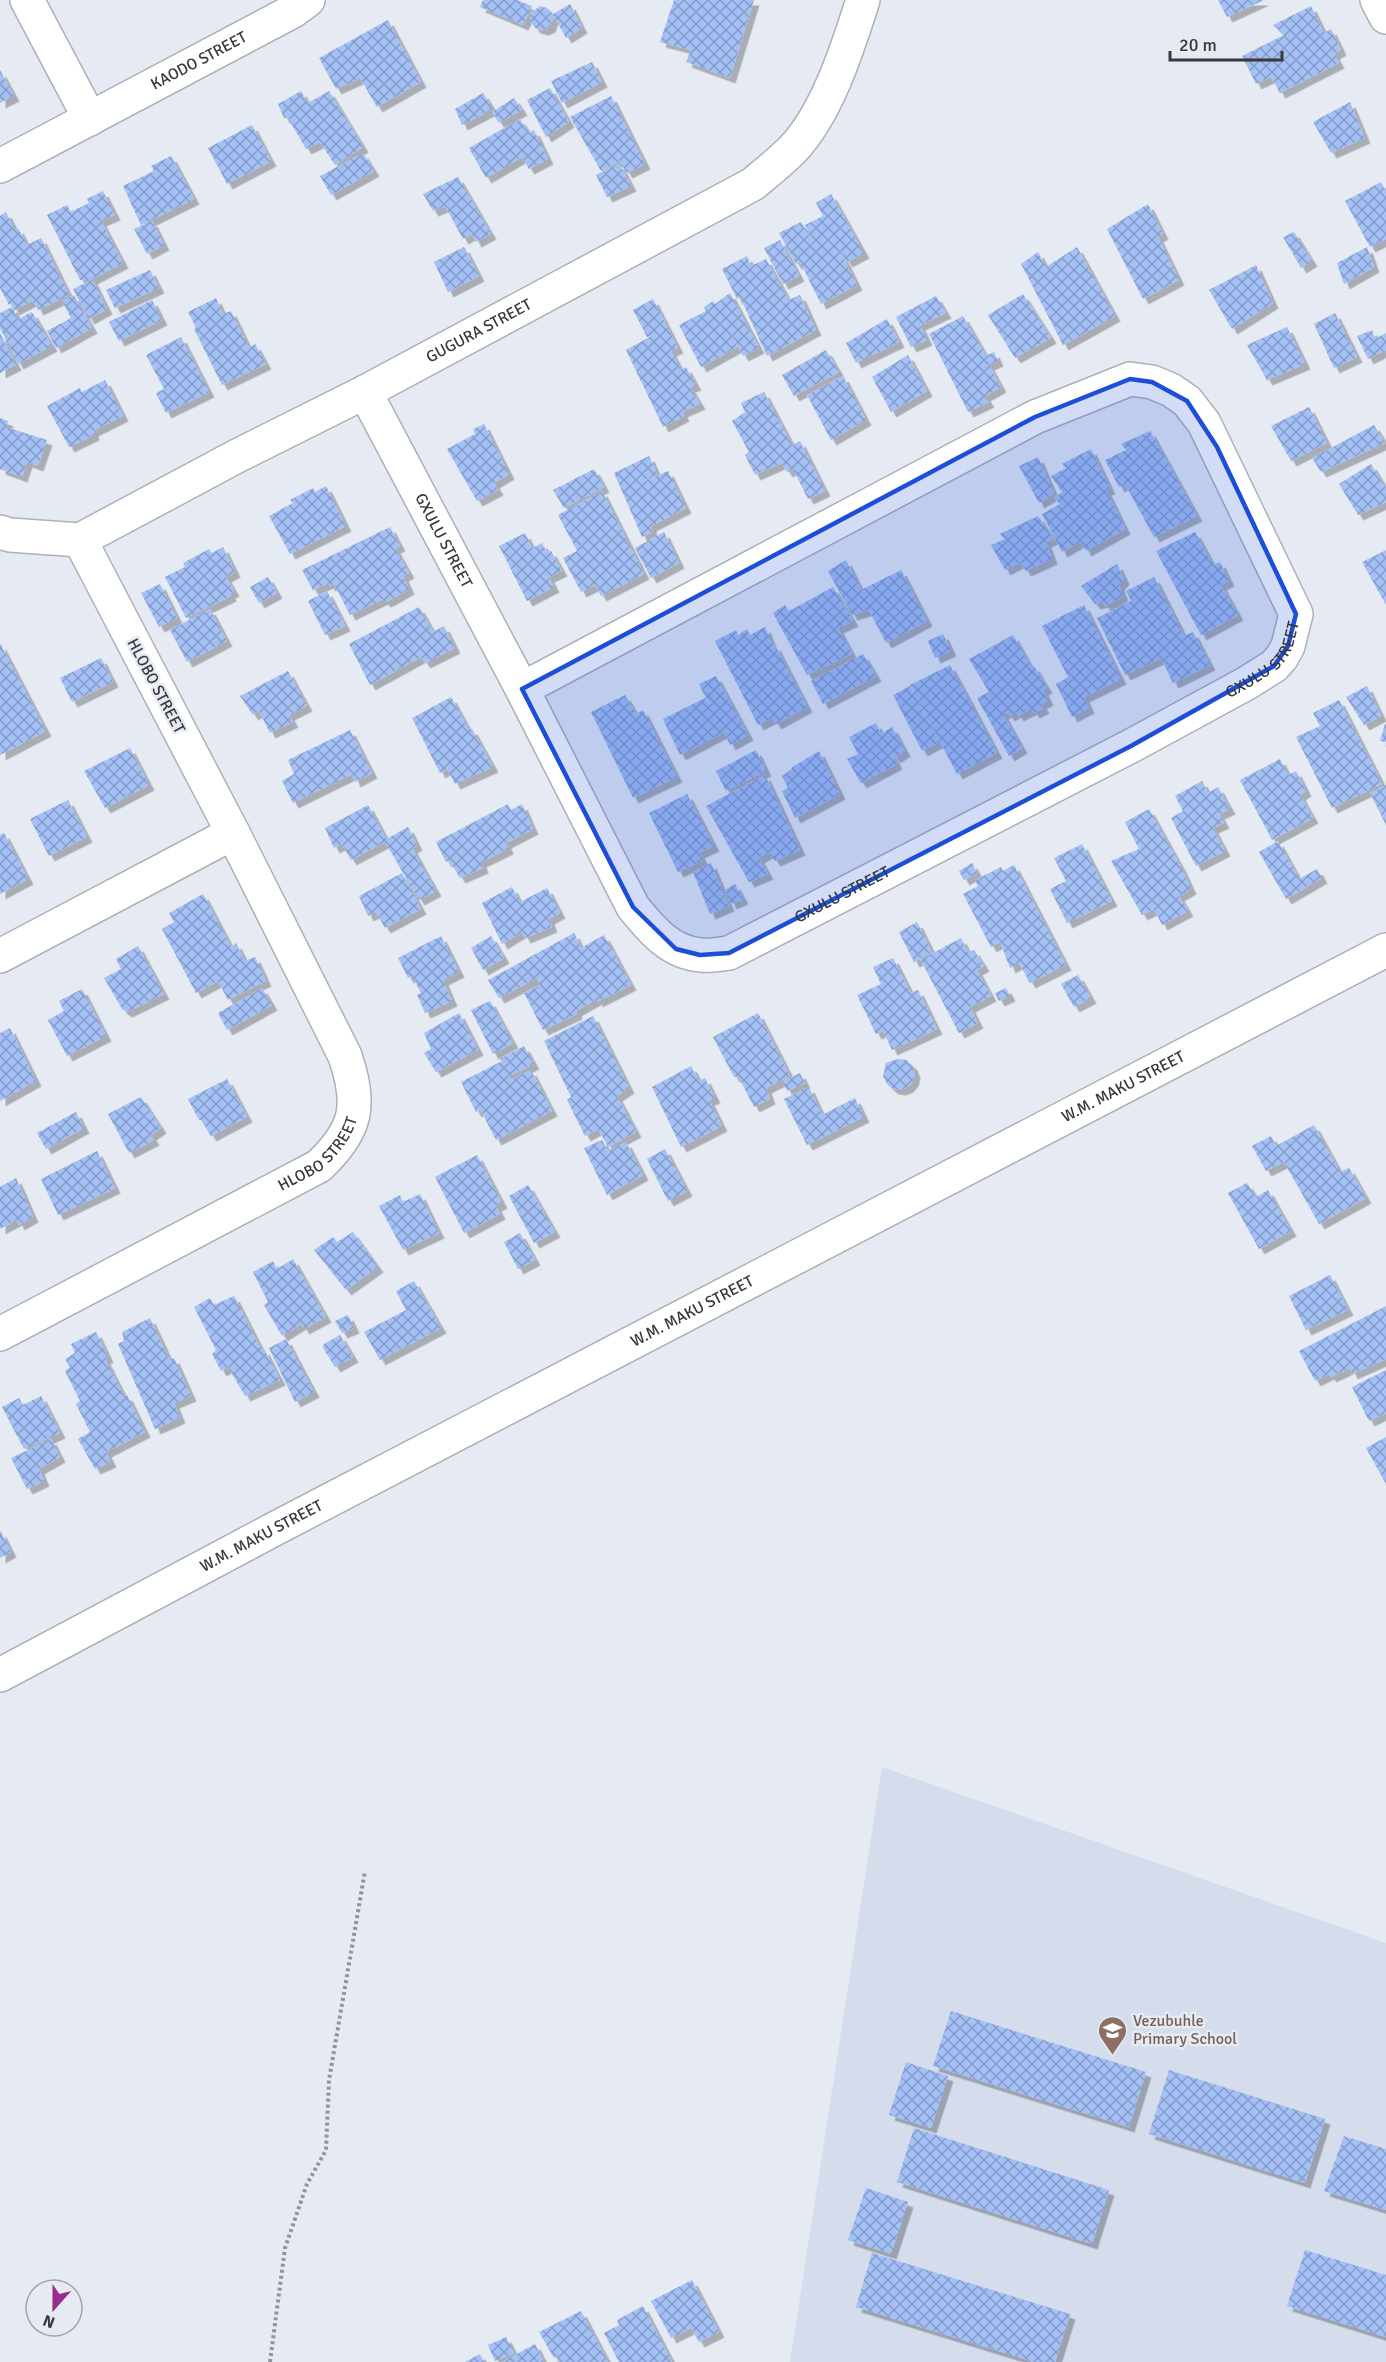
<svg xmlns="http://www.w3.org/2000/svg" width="1386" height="2362" viewBox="0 0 1386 2362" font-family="Signika,sans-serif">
	<defs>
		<pattern id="building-cross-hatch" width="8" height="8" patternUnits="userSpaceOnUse" patternTransform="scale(1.5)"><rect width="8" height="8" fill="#a3c0f7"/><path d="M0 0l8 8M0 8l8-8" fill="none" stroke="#869dc9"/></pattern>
		<filter id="shadow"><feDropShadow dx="5.5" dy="5.5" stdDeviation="0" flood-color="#0004"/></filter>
	</defs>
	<rect width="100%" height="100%" fill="#e6ebf3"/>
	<path fill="#d5ddec" d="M882,1767l504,176v419h-596z"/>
	<path fill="url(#building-cross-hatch)" filter="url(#shadow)" d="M483,0h34l15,6 -9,19 -43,-18z
		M674,0h80l-24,78 -44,-16 5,-12 -31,-8z
		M1218,0h46l-37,17z
		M570,4l12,24 -16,10 -12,-22 -4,11 -7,3 -8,-2 -5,-7 1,-8 9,-7 7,2 6,6z
		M1311,6l13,27 7,-4 10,21 -7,4 5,9 -59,30 -9,-16 -15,7 -14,-28 42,-21 -11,-10z
		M388,20l33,62 -44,25 -17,-29 -24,11 -17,-31z
		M592,62l10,20 -40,21 -11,-22z
		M0,70l14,26 -14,7z
		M550,88l19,34 -23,15 -19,-37z
		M301,91l7,12 21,-12 34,56 -28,18 -15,-23 -14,7 -18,-31h-4l-6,-14z
		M483,93l10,16 -31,16 -7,-16z
		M611,96l34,68 -18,9 -9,-15 1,3 -18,10 -31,-54z
		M514,98l8,12 -23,13 -7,-11z
		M1350,102l15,36 -34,15 -18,-31z
		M520,119l9,14 5,-3 14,29 -19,10 -7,-12 -36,21 -17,-30z
		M252,125l19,36 -44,23 -19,-36z
		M363,153l11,18 -43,24 -11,-19z
		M171,156l23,43 -53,26 -18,-39 31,-15 -3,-5z
		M619,163l12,23 -24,11 -11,-22z
		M458,177l33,57 -15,8 -4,-8 -9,5 -18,-33 -12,5 -10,-17z
		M1381,182l5,10v47l-16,8 -25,-46z
		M103,191l12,24 -14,6 22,42 -31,16 15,30 -18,10 -16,-30 18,-9h-11l-33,-65 20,-10 4,7 18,-9 -2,-4z
		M831,194l33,59 -17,9 -10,-17 20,40 -36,19 -21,-42 -4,2 -17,-31 22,-11 16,26 -12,-23 18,-9 -7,-13z
		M1148,204l15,30 -5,3 21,43 -36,19 -36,-70z
		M6,212l9,18 3,-2 9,17 14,-7 28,57 -31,15 -5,-10 -19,10 -3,-6 -2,1 -9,-17v-72z
		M152,221l12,24 -17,9 -13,-25z
		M1294,232l18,29 -11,7 -18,-31z
		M780,240l19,36 -16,8 -19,-36z
		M464,247l15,29 -31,16 -14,-30z
		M1077,247l38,69 -52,29 -42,-81 17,-12 8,15z
		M1367,247l7,20 -30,17 -7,-21z
		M747,256l4,10 15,-7 22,40 -10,6 22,-10 16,35 -49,26 -27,-59 -3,2 -15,-30z
		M1256,265l17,38 -41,26 -23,-39z
		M150,270l9,18 -44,20 -9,-18z
		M730,293l29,55 -16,8 -16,-30 10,21 -36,20 -22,-42 27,-14 -2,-4 9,-6 2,3z
		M1023,294l28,44 -36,20 -27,-43z
		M74,295l18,33 -36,20 -9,-17 24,-13 -9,-17z
		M936,296l10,17 -26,12 7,15 -16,7 -15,-30z
		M216,298l7,16 8,-3 18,37 6,-4 11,20 -44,21 -28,-56 2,-1 -8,-16z
		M653,299l25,49 -7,3 10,19 5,-3 10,18 -6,2 10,17 -18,8 2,4 -21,11 -37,-77 29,-16 -8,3 -14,-27z
		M152,300l10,20 -43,21 -10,-19z
		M12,307l6,12 14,-7 20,34 -34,18 -18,-36v-15z
		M1335,313l22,44 -23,11 -20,-44z
		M963,316l23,40 8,-4 4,9 -9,4 12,22 -16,9 4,6 -21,10 -39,-78z
		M887,319l12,23 -43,21 -10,-20z
		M1287,327l18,37 -38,16 -20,-35z
		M1372,330l3,9 11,-6v17l-18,9 -11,-23z
		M0,333l16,32 -16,8z
		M181,337l28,55 -43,21 -10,-20 8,-4 -18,-34z
		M826,350l13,22 -45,24 -12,-21z
		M908,355l19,36 -36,21 -19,-35z
		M843,376l23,44 -35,20 -24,-45z
		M105,380l18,36 -30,15 1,4 -25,12 -22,-41 33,-18 2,4z
		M764,392l28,53 8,-4 25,50 -17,8 -15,-30 -6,3 -5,-9 -27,12 -10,-20 4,-3 -17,-31 13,-9 -4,-9z
		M1309,407l18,36 -36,18 -20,-35z
		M0,418l8,3 -2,6 41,13 -9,26 -11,-4 -5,15 -22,-8z
		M484,424l25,50 -15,9 4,7 -21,11 -30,-52 28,-15 -2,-5z
		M1374,425l11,18 -64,29 -9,-14z
		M1150,431l47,85 -43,21 -29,-53 -6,3 -14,-27 21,-10 -5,-6z
		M1091,449l19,40 -4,1 19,39 -39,22 -5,-10 -19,11 -20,-38 18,-10 -6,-6 8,-6 -11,-16 15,-8 -4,-4z
		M649,456l8,18 -23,12 34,-15 18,37 -35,18 1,6 -10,5 -28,-64z
		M1038,457l16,37 -15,9 -20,-37z
		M1371,464l15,25v13l-28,13 -19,-31z
		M594,469l10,18 -40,21 -11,-18z
		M326,486l20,40 -56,28 -21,-38 24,-13 -3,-3 23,-12 2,4z
		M602,491l42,83 -43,22 -6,-11 -14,7 -18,-34 14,-7 -19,-36z
		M1038,516l15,23 -7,3 6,17 -26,12 -6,-9 -15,8 -14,-25 14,-6 -5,-5z
		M390,527l10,19 -5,2 14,25 -6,3 6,13 -19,11 -5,2 -2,-3 -33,16 -16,-31 -4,2 -2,-3 -15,7 -11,-20z
		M664,532l15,31 -28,15 -16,-30z
		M1195,532l18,33 7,-3 9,19 -8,4 17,30 -37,20 -45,-84z
		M525,533l7,15 10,-5 5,9 4,-1 11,20 -13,6 5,10 -27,14 -28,-55z
		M223,547l12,25 -9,5 8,14 -4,2 1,3 -45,22 -21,-41 20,-10 -2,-4 26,-14 3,4z
		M1386,550v55l-24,-43z
		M846,560l15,30 40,-20 26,51 -41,22 -17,-33 -17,5 -24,-44z
		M1117,564l7,15 -5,6 4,11 -18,10 -2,-4 -8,2 -14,-18z
		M268,577l9,16 -18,10 -9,-16z
		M1154,577l30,59 9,-4 17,33 -37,18 -12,-25 -36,17 -28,-57 34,-17 -5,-10z
		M160,584l17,34 -18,9 -18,-34z
		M833,587l20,34 -15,7 14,26 -45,21 -34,-62 12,-8 4,6z
		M327,591l18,35 -20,9 -17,-34z
		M1084,605l37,74 -37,18 5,11 -17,9 -16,-33 12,-7 -26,-51z
		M419,607l14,25 11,-6 11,22 -30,15 -4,-6 -51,28 -21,-41z
		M210,609l17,32 -40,21 -17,-32z
		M765,627l8,20 2,-2 32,62 -31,17 -4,-6 -14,7 -43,-84 21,-11 2,5 9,-6 3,6z
		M943,634l8,17 -16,7 -7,-17z
		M1013,635l18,32 3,-1 13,22 -4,2 5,10 -7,4 3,4 -10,5 -2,-4 -14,7 -2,-4 -7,4 -2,-4 -4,2 19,34 -13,8 -32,-58 12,-6 -20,-33z
		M0,643l46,88 -46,24z
		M863,654l13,22 -53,28 -12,-23z
		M101,658l12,24 -41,20 -12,-24z
		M950,665l47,88 -40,21 -47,-89z
		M288,671l19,35 -18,9 4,7 -23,11 -11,-22 -6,4 -13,-19z
		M716,676l32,59 -18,10 -6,-13 -44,23 -17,-36 42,-21 6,10 -12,-24z
		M910,686l29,56 -17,9 -29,-56z
		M1367,686l14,30 -17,9 -18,-28z
		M625,695l11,19 7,-4 34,67 -44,21 -42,-86z
		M451,697l18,33 3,-1 21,38 -38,17 -8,-15 -7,4 -28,-55z
		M1339,700l43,84 -50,24 -36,-71 24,-11 -7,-13z
		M876,723l5,11 11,-7 13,24 -10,7 -6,-9 8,15 -36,19 -14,-24 11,-5 -9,-17z
		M1385,724h1v18l-6,-1z
		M350,730l22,43 -17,9 -3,-8 -59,29 -11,-22 12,-7 -6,-14z
		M130,748l19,37 -44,23 -21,-37z
		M756,750l10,21 -40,20 -10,-20z
		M819,751l21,43 -45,24 -13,-27 6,-3 -6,-12 10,-7 -1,-1z
		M1280,759l8,16 8,-4 10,20 -6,4 13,23 -41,22 -32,-60z
		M765,775l35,75 -25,11 -6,-9 -10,6 9,16 -19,8 -43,-76z
		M1202,781l6,12 10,-6 12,22 -11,5 5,9 -11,5 12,23 -29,15 -25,-48 12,-7 -8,-15z
		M1386,785v40l-16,-32z
		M687,794l27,52 -15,7 4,7 -25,12 -29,-59z
		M68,800l19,37 -38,19 -19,-37z
		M508,804l3,6 11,-6 11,25 -27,14 2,6 -27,13 2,6 -23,10 -11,-18 -3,2 -10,-20z
		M368,805l18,34 22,-12 9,18 -5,3 24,43 -17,9 -34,-58 -34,18 -9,-16 -8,4 -9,-20z
		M1149,809l33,60 9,20 -12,7 9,15 -26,14 -8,-16 -12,6 -31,-54 28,-12 -14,-27z
		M4,833l24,46 -28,15v-59z
		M1278,841l21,38 18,-10 5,9 -36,21 -27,-47z
		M1082,844l30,57 -45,22 -17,-34 16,-8 -12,-23z
		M711,863l18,43 -19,8 -17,-42z
		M972,863l5,10 -13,7 -5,-9z
		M1014,865l52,100 -36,18 -11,-20 -9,5 -10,-26 -9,5 -28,-53 15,-8 -3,-6 26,-13 2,4z
		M402,873l19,36 -36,19 -9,-16 -8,4 -9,-20z
		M735,884l8,15 -12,5 -6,-14z
		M512,887l8,15 27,-14 13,25 -11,6 3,8 -27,11 -3,-6 -20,12 -20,-41z
		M203,894l28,53 5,-4 9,18 10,-4 11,24 -38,19 -10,-19 -22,12 -34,-64 12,-7 -5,-9z
		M917,922l15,30 -11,5 1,2 39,-21 7,14 6,-2 10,16 -7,4 14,26 -21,11 8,16 -19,10 -39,-74 -6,3 -15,-30z
		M574,933l7,15 23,-13 27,50 -34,17v-3l-21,12 1,3 -34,16 -19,-37 16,-8 -3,-7 -38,20 -11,-18z
		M441,936l18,36 -16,8 9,21 -27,12 -8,-18 4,-2 -9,-17 -4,2 -10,-20z
		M491,936l13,22 -21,12 -12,-22z
		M138,946l26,48 -37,18 -5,-3 -18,-31 17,-9 -5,-10z
		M893,958l18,35 7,-3 19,39 -45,21 -9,-19 -7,3 -19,-39 24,-11 -8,-17z
		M1078,975l13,23 -17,9 -13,-23z
		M262,988l10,17 -45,25 -9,-17z
		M1006,988l4,8 -11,5 -4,-8z
		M82,989l24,47 -39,20 -19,-36 16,-9 -5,-10z
		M490,1001l23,42 -20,11 -22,-44z
		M459,1013l19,37 -42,22 -12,-19 7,-4 -7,-16z
		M758,1013l32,63 -24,12 4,11 -16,8 -16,-31 -4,1 -21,-40z
		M593,1016l36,72 -12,8 19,36 -28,15 -10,-18 -13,7 -18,-36 4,-3 -27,-56z
		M10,1028l26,53 -36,20v-68z
		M524,1046l10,18 -25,12 2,4 20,-10 21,41 -56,29 -16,-31 -4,3 -15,-30 41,-21 -2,-2z
		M898,1059l8,1 6,5 3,8 -2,8 -5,6 -7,3 -8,-1 -6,-5 -4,-8 3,-13z
		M691,1066l8,15 6,-3 10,20 -6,2 13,26 -41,21 -29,-60z
		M800,1073l5,10 -18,8 -4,-8 2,-3z
		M227,1079l20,38 -36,19 -10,-16h-2l-11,-21z
		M809,1087l13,28 33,-17 9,19 -57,28 -23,-46z
		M141,1097l20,31 -10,7 3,5 -25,13 -21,-39z
		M76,1112l8,16 -38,21 -9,-16z
		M1314,1125l26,47 9,-4 17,30 -47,26 -35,-62 -18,9 -14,-25 19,-10 5,10z
		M602,1140l6,11 18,-9 17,33 -36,20 -23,-47z
		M665,1149l22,42 -19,10 -21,-42z
		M97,1151l18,37 -57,27 -17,-36z
		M477,1155l25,48 -6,3 4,8 -36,19 -29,-56z
		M16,1178l17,39 -14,8 -2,-5 -17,9v-42z
		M1247,1183l9,14 12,-7 23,41 -32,18 -31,-56z
		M528,1185l27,47 -21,11 -25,-47z
		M420,1194l19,39 -36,17 -24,-44 21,-11 3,7z
		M353,1232l25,35 -32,23 -32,-40 19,-13 4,5z
		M520,1233l15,27 -17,9 -14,-27z
		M293,1259l33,58 -22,12 -3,-5 -19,12 -18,-31 4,-3 -15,-30 20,-11 4,8z
		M1330,1275l18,35 -42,20 -17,-34z
		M414,1281l27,47 -61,32 -16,-28 42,-22 -10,-19z
		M234,1296l28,55 2,-2 16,31 -35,16 -17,-29 -7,4 -9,-17 4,-4 -22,-43 16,-9 4,7z
		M1386,1306v53l-34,15 -2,-6 -19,9 -2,-3 -14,7 -16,-30z
		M348,1315l6,13 -12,5 -7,-12z
		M150,1318l19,41 5,-1 17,38 -17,7 6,15 -25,11 -37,-85 6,-3 -2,-9z
		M96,1332l12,25 -3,2 19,37 3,-1 18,37 -39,20 5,10 -16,7 -17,-30 12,-7 -14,-28 4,-3 -15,-30 5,-4 -5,-8 10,-6 -4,-9z
		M340,1335l13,22 -18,10 -12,-19 1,-4z
		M286,1339l28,53 -19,10 -26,-54z
		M1386,1370v43l-17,8 -17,-34z
		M41,1396l19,37 -36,16 -22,-42 17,-9 4,7z
		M1386,1437v47l-20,-36z
		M51,1439l9,18 -21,12 5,12 -17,8 -16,-31z
		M0,1530l11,22 -11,6z
		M951,2011l195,61 -17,55 -196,-61z
		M906,2062l42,14 -17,52 -42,-13z
		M1169,2070l156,49 -20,64 -156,-49z
		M914,2128l195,62 -17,54 -195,-62z
		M1344,2136l42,13v61l-62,-19z
		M866,2188l42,14 -17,52 -43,-14z
		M1305,2250l81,25v62l-99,-31z
		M872,2253l198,61 -15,48h-21l-178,-55z
		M692,2280l27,52 -20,10 -8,-14 -20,10 -20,-37z
		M643,2306l29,56h-53l-15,-29 15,-8 -2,-5z
		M581,2311l27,51h-48l-3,-6 -3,2 -15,-26z
		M506,2337l8,16 -19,8 -7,-16z
		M535,2344l9,18h-42z
		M480,2354l4,8h-19z"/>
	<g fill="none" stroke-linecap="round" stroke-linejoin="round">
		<defs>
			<g id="minor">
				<path d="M27,0l63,119"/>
				<path d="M1377,0l9,17"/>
				<path id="s1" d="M0,166l293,-155 15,-11"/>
				<path id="s2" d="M365,392l157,297 111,218c18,22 37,46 68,48 9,1 19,-1 28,-2l402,-207 116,-63 27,-17 8,-9 6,-11 8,-32 -92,-191 -17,-22 -16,-11 -19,-8 -22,-3 -95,38 -513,272"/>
				<path id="s3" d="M0,532l10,3 70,5 157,-84 128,-64 388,-208c13,-11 27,-22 39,-34 35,-36 56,-103 71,-150"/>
				<path d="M0,956l233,-123"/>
				<path id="s4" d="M0,1334l319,-168c38,-36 43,-61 26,-110l-112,-223 -153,-293"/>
				<path id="s5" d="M0,1675l280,-149 1106,-576"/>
			</g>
		</defs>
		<use href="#minor" stroke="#acb0b8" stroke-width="36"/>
		<path stroke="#909499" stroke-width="4" stroke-dasharray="3 3" stroke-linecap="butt" d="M270,2362l15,-114 22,-64 19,-34 3,-70 36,-209"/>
		<use href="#minor" stroke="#fff" stroke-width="33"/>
	</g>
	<path fill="#1d4ed8" fill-opacity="0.2" stroke="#1d4ed8" stroke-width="4.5" stroke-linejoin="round" d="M1130,379l22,3 35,19 30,46 79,167 -8,32 -14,20 -143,80 -402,207 -29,2 -24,-6 -43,-42 -111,-218 513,-272z"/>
	<defs>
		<symbol id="school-pin" viewBox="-11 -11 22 30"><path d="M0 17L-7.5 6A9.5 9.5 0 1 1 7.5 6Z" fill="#8d6e63" stroke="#e6ebf3"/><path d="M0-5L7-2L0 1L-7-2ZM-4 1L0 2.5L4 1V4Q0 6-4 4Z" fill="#fff"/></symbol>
	</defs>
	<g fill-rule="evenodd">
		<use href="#school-pin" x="1096" y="2014" width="33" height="45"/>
	</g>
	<g text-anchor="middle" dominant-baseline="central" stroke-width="5" stroke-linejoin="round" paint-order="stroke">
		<g font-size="16" fill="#36383b" stroke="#e6ebf3">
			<text stroke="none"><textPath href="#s1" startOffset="225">KAODO STREET</textPath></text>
			<text stroke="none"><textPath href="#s3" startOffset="531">GUGURA STREET</textPath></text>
			<text stroke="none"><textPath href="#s2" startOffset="168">GXULU STREET</textPath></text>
			<text stroke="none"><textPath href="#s2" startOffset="1308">GXULU STREET</textPath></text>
			<text transform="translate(156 686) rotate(62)">HLOBO STREET</text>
			<text stroke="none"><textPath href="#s2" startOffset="822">GXULU STREET</textPath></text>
			<text stroke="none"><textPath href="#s5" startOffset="1268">W.M. MAKU STREET</textPath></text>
			<text stroke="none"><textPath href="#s4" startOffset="368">HLOBO STREET</textPath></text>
			<text stroke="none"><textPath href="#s5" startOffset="782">W.M. MAKU STREET</textPath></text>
			<text stroke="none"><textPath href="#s5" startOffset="296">W.M. MAKU STREET</textPath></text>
		</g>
		<g font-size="16" fill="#785e54" stroke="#e6ebf3" text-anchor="start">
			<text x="1133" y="2021">Vezubuhle<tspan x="1133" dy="18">Primary School</tspan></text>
		</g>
	</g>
	<g transform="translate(54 2308) rotate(201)"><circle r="28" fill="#e6ebf3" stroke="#a0a3a9" stroke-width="1.5"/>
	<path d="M0-4.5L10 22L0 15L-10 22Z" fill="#962d8f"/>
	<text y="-9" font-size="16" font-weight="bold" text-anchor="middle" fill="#36383b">N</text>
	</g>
	<path d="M1170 51v9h112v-9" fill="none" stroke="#36383b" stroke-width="3"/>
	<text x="1179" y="51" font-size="18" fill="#36383b" stroke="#e6ebf3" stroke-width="4.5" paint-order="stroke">20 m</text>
</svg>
